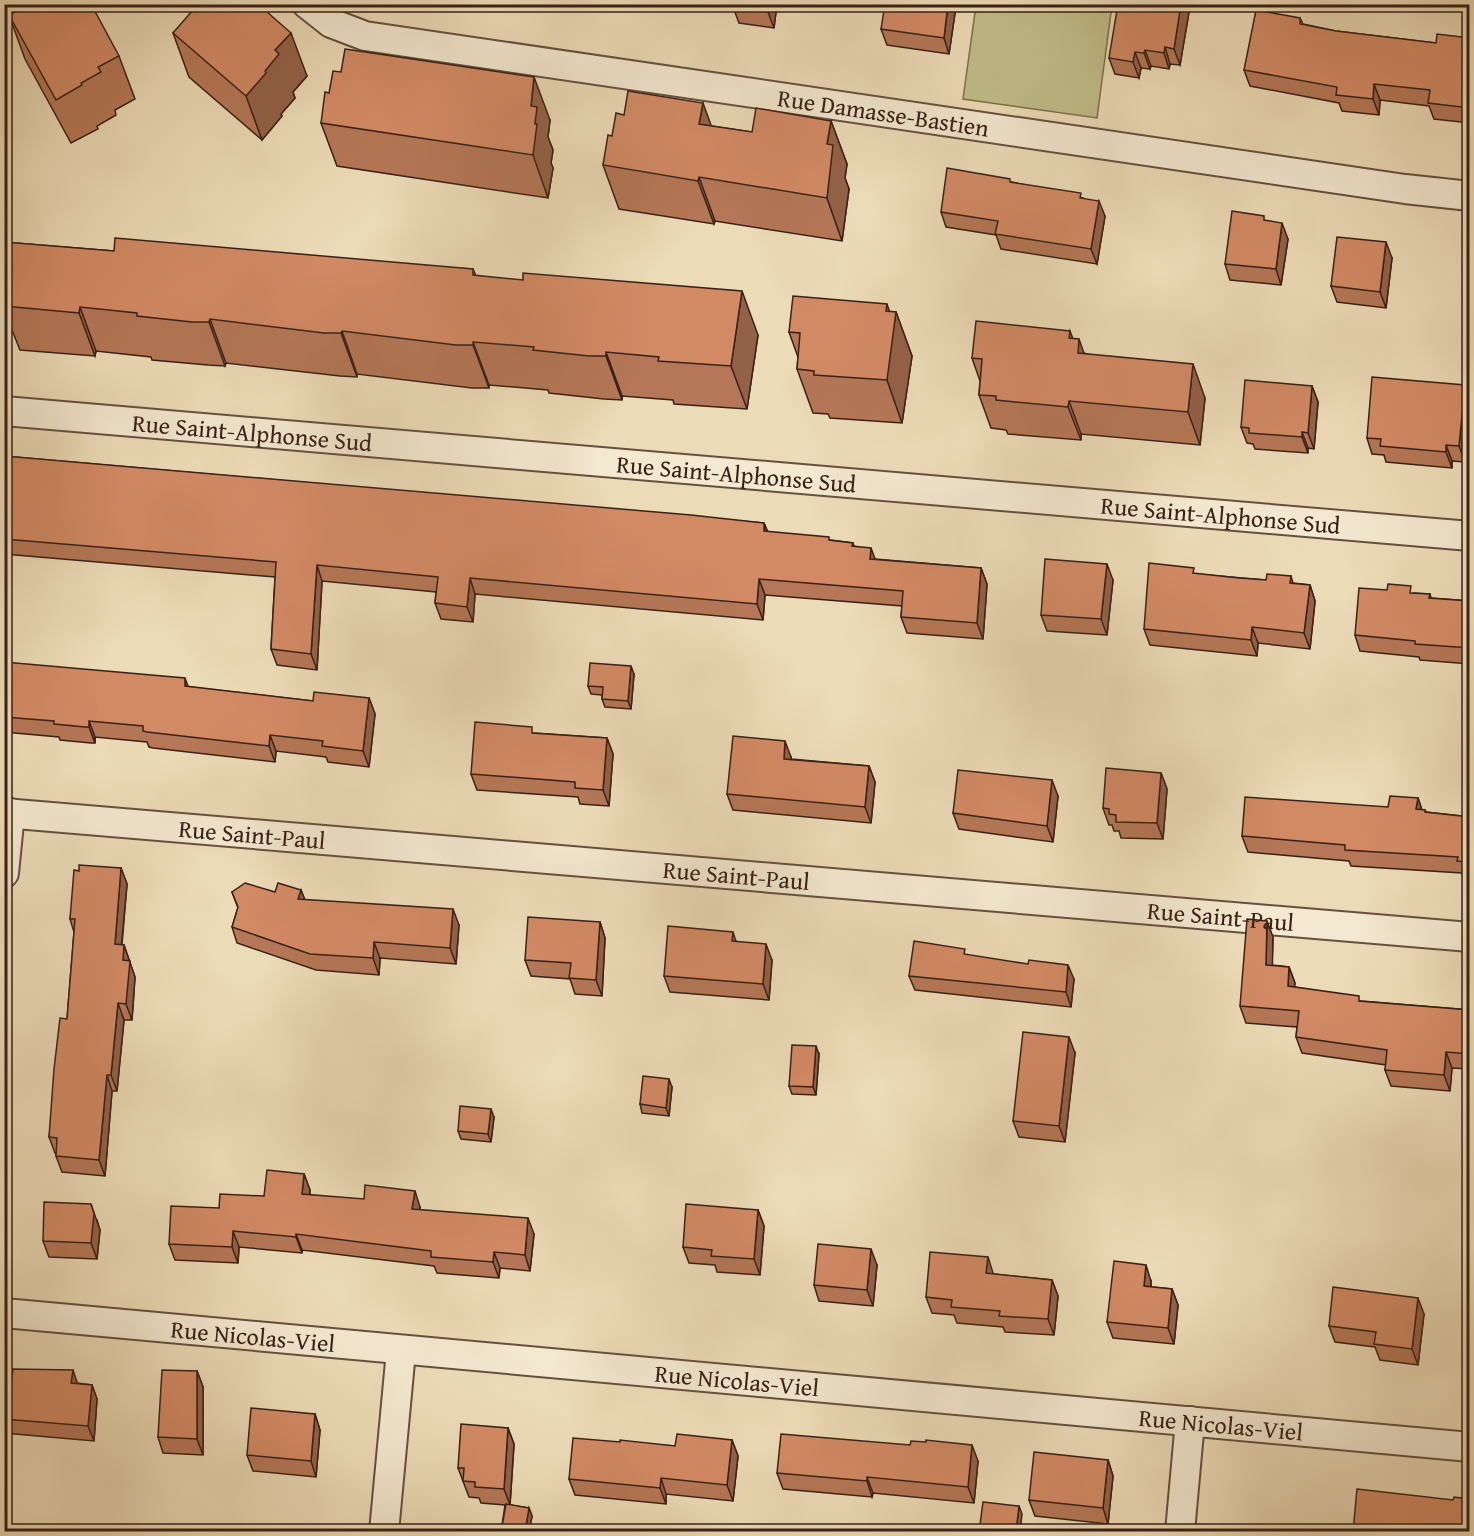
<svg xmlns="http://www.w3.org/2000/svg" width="1474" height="1536" viewBox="0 0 1474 1536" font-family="'Gentium Book Plus',serif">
	<rect width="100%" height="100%" fill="#ecdbb7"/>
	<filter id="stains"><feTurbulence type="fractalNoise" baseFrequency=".00333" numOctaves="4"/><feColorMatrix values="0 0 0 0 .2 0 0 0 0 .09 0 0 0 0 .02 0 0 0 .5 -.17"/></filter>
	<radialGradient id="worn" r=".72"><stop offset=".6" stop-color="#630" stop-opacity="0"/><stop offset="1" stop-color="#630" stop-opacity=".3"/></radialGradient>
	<path fill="#c0bd89" stroke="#7c6f50" stroke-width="1.5" d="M976,5h136l-15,113 -134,-19z"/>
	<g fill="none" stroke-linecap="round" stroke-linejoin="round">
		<defs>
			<g id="street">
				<path id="s1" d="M307,4l24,19 34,13 1040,153 65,7"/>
				<path id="s2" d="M4,411l1466,125"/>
				<path id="s3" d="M4,813l1466,124"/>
				<path d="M4,873l6,-60"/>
				<path id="s4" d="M4,1313l1466,134"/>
				<path d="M384,1532l17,-181"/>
				<path d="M1180,1532l10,-111"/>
			</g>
		</defs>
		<use href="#street" stroke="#66503f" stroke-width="32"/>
		<use href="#street" stroke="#f3e8d0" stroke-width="28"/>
	</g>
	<path fill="#b57757" stroke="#392117" stroke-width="1.5" d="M618,4h31l-1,6z
		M777,4l-3,24 -35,-5 -6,-16z
		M196,12l111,64 -14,16 2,6 -14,16 1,2 -20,24 -73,-63 -16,-44z
		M1189,12l-9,53 -10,-1 -1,5 -18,-3 -1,3 -9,-1 -2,10 -24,-4 -6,-16z
		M955,13l-6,41 -62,-9 -6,-16z
		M9,15l110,41 16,43 -20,11 1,5 -19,11 1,3 -27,14 -46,-84z
		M1300,18l3,6 33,7 100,12 34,-5v85l-36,-4 -5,-13 -49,-6 -1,15 -37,-4 -3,-8 -89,-17 -6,-16z
		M550,120l-2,17 5,13 -2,13 2,5 -5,30 -211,-32 -16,-43z
		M831,121l16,43 -2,14 4,11 -7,52 -127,-20 -1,3 -95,-15 -16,-44 9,-29 99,-10 41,6z
		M1012,182l71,16 22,18 -8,48 -96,-15 -5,-14 -50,-8 -5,-15z
		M1266,221l22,18 -7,46 -51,-5 -5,-16z
		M4,242l110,9 359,18 3,7 282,59 -11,74 -73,-5 -1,-4 -51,-4v4l-18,-1 -55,-6 -1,-3 -59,-5v3h-17l-115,-14v3l-17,-1 -114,-13 -1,3 -17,-1 -56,-5 -1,-3 -55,-6 -1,5 -75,-6 -16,-40z
		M1392,258l-6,50 -49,-6 -6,-16z
		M890,312h6l16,44 -10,67 -72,-5 -2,-4 -15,-1 -16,-44 1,-12 -9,-25z
		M1072,339l12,14 121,45 -5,47 -119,-11v6l-73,-6 -2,-4 -15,-2 -12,-33 1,-14 -8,-23z
		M1465,385l5,13v14l-5,50 -13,-1v7l-66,-6 -2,-7 -12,-1 -5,-16z
		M1312,386l6,16 -4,47 -6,-1v5l-53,-4 -2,-5 -6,-1 -6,-16z
		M4,456l760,67 4,9 62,8 23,3 1,3 21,13 106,9 6,16 -4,55 -76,-6 -6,-16 1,-11 -137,-11 -2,25 -288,-26 -2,28 -32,-3 -6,-16 1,-11 -114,-11 -5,89 -40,-5 -6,-16 4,-72 -271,-23z
		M1196,574l70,6 25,-4 2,7 17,2 5,16 -5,48 -52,-6 -1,13 -107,-11 -6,-16z
		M1113,580l-6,55 -60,-4 -6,-16z
		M1413,593l17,1 1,4 39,3v63l-50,-4 -1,-3 -59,-6 -5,-16z
		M4,662l185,25 124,14 56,-3 6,16 -6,53 -41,-5 -2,-5 -50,-6 -1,11 -122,-14 -4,-1 -2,-5 -52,-5v6h-4l-31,-3 -1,-3 -55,-5z
		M634,674l-3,35 -26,-2 -3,-8v-4l-11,-1 -3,-8z
		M534,733l73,5 6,16 -4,52 -29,-2 -2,-7 -101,-7 -6,-16z
		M791,757v2l78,7 6,16 -4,41 -138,-13 -6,-16z
		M1161,773l6,16 -4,50 -42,-1 -2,-7h-5l-2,-6h-3l-6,-17z
		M1058,796l-5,46 -94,-13 -6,-16z
		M1418,798l4,12h3l1,2 44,5v60h-7l-1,-4 -111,-7 -2,-5 -101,-9 -6,-16 146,-29z
		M121,868l6,16 -5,61h2l11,32 -3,43h-8l-7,71h-5l-7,85 -43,-4 -6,-16v-3h-1l-6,-16 18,-118 7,-87 -4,-13 9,-48z
		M301,890l4,10 154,25 -3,39 -76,-6 -1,17 -63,-5 -79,-27 -5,-16 6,-19 -6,-16h43z
		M600,922l5,16 -3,58 -27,-2 -5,-15 -39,-3 -6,-16z
		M1273,937l-1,28 17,2 6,16 -1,4 67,14 109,9v59l-18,-1 -2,23 -59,-5 -6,-16 1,-5 -84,-12 -6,-16 1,-10 -51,-4 -6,-17z
		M736,941l36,19 -3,40 -99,-8 -6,-16z
		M909,976l165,3 -3,28 -156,-17z
		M1075,1053l-10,89 -46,-5 -6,-16z
		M819,1054l-3,41 -24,-1 -3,-8z
		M672,1087l-3,29 -27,-3 -2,-9z
		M494,1117l-3,25 -30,-3 -3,-8z
		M304,1174l6,16v5l110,12v3l114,24 -4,37 -30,-3 -1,10 -62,-5 -3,-7 -132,-16v3l-63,-6 -1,16 -63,-3 -6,-16 50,-36 45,-12z
		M758,1210l6,16 -4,49 -43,-3 -2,-7 -26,-2 -6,-16z
		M97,1220l3,10 -3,29 -48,-2 -6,-16z
		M877,1265l-4,41 -54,-5 -5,-16z
		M993,1274l59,6 6,16 -4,39 -49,-3 -2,-5 -46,-4 -3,-8 -22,-2 -6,-16z
		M1151,1281v6l21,2 6,16 -4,39 -61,-6 -6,-16z
		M1424,1314l-6,51 -38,-5 -5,-13 -40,-5 -6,-16z
		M197,1371l6,16v68l-40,-2 -5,-16z
		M4,1382l73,1 15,2 5,14 -3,42 -90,-8z
		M315,1414l5,16 -4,47 -63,-6 -6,-16z
		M508,1428l6,16 -4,61 19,3 3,8 -3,16h-28l4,-27 -24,-2 -2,-5 -10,-1 -11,-29z
		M732,1440l6,16 -5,45 -67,-7v10l-91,-9 -6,-16 51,-37 55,4z
		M926,1442l52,19 -4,42 -101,-10 -1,4 -89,-8 -6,-16z
		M1108,1460l5,16 -5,48 -73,-8 -6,-16z"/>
	<path fill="#936147" stroke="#392117" stroke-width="1.5" d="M769,4h8l-3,24 -6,-16z
		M948,4h4l3,9 -6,41 -5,-16z
		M1181,4h5l3,8 -9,53 -6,-16z
		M291,33l16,43 -14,16 2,6 -14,16 1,2 -20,24 -16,-44 19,-25 10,-21z
		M1165,47l5,17 -1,5 -5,-16z
		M1145,50l6,16 -1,3 -6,-16z
		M1135,52l6,16 -2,10 -6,-16z
		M534,77l16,43 -2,17 5,13 -2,13 2,5 -5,30 -15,-43 2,-31 -4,-18z
		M1374,84l6,16 -1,15 -6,-16z
		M703,103l16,44 -20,-23z
		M831,121l16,43 -2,14 4,11 -7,52 -15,-43v-54z
		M699,177l16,44 -1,3 -16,-43z
		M1099,201l6,15 -8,48 -6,-15z
		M1282,223l6,16 -7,46 -5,-16z
		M1386,242l6,16 -6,50 -6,-16z
		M742,291l16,44 -11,74 -16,-43z
		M887,304l7,21 2,-13 16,44 -10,67 -15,-43 -1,-69z
		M80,307l16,44 -1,5 -16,-43z
		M210,319l16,44 -1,3 -16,-44z
		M342,331l15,43v3l-16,-44z
		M1070,331l8,21 1,-13 12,34 -1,13 -8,-22 -1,8 -12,-34z
		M473,342l16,43v3l-16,-43z
		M606,352l16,44v4l-16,-44z
		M1193,364l12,34 -5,47 -12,-33z
		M1465,385l5,13v14l-5,50 -6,-16z
		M1312,386l6,16 -4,47 -6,-16z
		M1069,401l12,33v6l-13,-33z
		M1302,432l6,16v5l-6,-16z
		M1446,445l6,16v7l-6,-16z
		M764,523l6,16 -6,-8z
		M871,548l6,16 -7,-5z
		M1107,564l6,16 -6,55 -6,-16z
		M317,565l5,16 -5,89 -6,-16z
		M981,568l6,16 -4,55 -6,-16z
		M470,578l5,16 -2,28 -6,-15z
		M759,579l6,16 -2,25 -6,-16z
		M1310,585l5,16 -5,48 -6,-16z
		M1252,627l6,16 -1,13 -6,-16z
		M631,666l3,8 -3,35 -3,-8z
		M185,678l6,16 -6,-8z
		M369,698l6,16 -6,53 -6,-16z
		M89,721l6,16v6l-6,-16z
		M270,735l6,16 -1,11 -6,-16z
		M607,738l6,16 -4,52 -6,-16z
		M785,741l6,16 -1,18 -6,-16z
		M869,766l6,16 -4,41 -6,-16z
		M1161,773l6,16 -4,50 -6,-16z
		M1052,780l6,16 -5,46 -6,-16z
		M1418,798l5,16 -7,-5z
		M121,868l6,16 -7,76 -5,-16z
		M301,890l6,16 -9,-7z
		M453,909l6,16 -3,39 -6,-16z
		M1267,921l6,16 -1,44 -6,-16z
		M600,922l5,16 -3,58 -6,-16z
		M733,932l5,16 -6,-7z
		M374,942l6,16 -1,17 -6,-17z
		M766,944l6,16 -3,40 -6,-16z
		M124,945l11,32 -3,43 -6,-16 -3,-44z
		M1068,965l6,14 -3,28 -5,-15z
		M1289,967l6,16 -2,20 -5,-17z
		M118,1003l6,17 -7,71 -6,-16z
		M1069,1037l6,16 -10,89 -6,-16z
		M816,1046l3,8 -3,41 -3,-8z
		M1446,1052l6,16 -2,23 -6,-16z
		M107,1075l5,16 -7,85 -6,-16z
		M669,1079l3,8 -3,29 -3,-8z
		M491,1109l3,8 -3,25 -3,-8z
		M304,1174l6,16 -2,20 -6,-16z
		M415,1191l5,16 -2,18 -6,-16z
		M91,1204l9,26 -3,29 -6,-16z
		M758,1210l6,16 -4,49 -6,-16z
		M528,1218l6,16 -4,37 -5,-16z
		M233,1231l6,16 -1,16 -6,-16z
		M296,1234l6,16v3l-6,-16z
		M871,1249l6,16 -4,41 -6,-16z
		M494,1252l6,16 -1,10 -6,-16z
		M988,1257l5,16 -1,16 -6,-16z
		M1146,1265l5,16 -1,21 -6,-16z
		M1052,1280l6,16 -4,39 -6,-16z
		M1172,1289l6,16 -4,39 -6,-16z
		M1418,1298l6,16 -6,51 -6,-16z
		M73,1370l5,15 -7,-2z
		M197,1371l6,16v68l-6,-16z
		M92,1385l5,14 -3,42 -6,-15z
		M315,1414l5,16 -4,47 -5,-16z
		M508,1428l6,16 -4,61 -6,-16z
		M732,1440l6,16 -5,45 -6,-16z
		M972,1445l6,16 -4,42 -6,-16z
		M1108,1460l5,16 -5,48 -5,-16z
		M867,1477l6,16 -1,4 -5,-16z
		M661,1478l5,16v10l-6,-16z
		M1019,1506l3,8 -2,18h-4z
		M529,1508l3,8 -3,16h-4z"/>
	<path fill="#d28a65" stroke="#392117" stroke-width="1.5" d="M28,4h63l28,52 -21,11 3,5 -20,11 1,2 -26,15 -47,-85z
		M203,4h55l33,29 -16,17 4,4 -14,17 1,2 -20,23 -73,-63 20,-23 3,2z
		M733,4h36l-1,8 -35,-5z
		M885,4h63l-4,34 -63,-9z
		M1118,4h63l-7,45 -9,-2 -1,6 -19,-3 -1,3 -9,-1 -2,10 -24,-4z
		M1256,10l44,8v6l36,7 100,12 1,-9 33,4v70l-42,-5 2,-13 -56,-6 -1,15 -37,-4 1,-8 -93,-17z
		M345,49l189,28 -3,29 6,1 -2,17h2l-4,31 -212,-32 4,-31 4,1 4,-22 8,1z
		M628,91l75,12 -4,21 53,8 4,-24 75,13 -4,23 6,1 -6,53 -128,-21 -1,4 -95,-16 5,-30 4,1 4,-23 8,2z
		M947,168l63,11v3l71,11 -1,5 19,3 -8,48 -96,-15 3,-13 -57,-9z
		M1232,211l32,5v4l18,3 -6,46 -51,-5z
		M1337,237l49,5 -6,50 -49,-6z
		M115,238l358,31v6l50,5v-7l219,18 -11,75 -73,-5 1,-4 -53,-5v4h-17l-56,-6 1,-3 -61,-5v3h-17l-114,-14 -1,2h-17l-114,-14 -1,3h-17l-55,-6v-3l-57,-6 -1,6 -75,-7v-64l110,9z
		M793,296l94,8 -1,7 10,1 -9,68 -73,-5v-4l-17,-2 3,-36 -11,-1z
		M976,321l94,10 -1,7 10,1 -1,14 115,11 -5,48 -119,-11 -1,6 -72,-7v-4l-17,-1 3,-36 -10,-1z
		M1372,377l93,8 -6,61 -13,-1v7l-66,-6 1,-7 -14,-1z
		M1245,380l67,6 -4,47 -6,-1v5l-53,-4v-5l-8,-1z
		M4,456l687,59 73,8v8l65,6v3l24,3 -1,3 19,2 -1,11 111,9 -4,55 -76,-6 2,-26 -144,-12 -2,25 -287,-26 -3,29 -32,-4 3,-26 -121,-12 -6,89 -40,-5 5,-87 -272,-23z
		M1045,559l62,5 -6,55 -60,-4z
		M1149,563l45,5 -1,5 46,5 27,2 1,-6 24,2 -1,7 20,2 -6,48 -52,-6 -1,13 -107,-11z
		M1388,584l23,2 -1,7 20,1 -1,4 41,3v47l-55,-4v-3l-60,-6 4,-47 28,2z
		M4,662l181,16v8l128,15 1,-9 55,6 -6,53 -41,-5 1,-5 -53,-6 -1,11 -122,-14 -4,-1v-5l-54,-5v6h-4l-31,-3v-3l-50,-4z
		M590,663l41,3 -3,35 -26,-2 1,-12 -15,-1z
		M475,722l57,5v6l75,5 -4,52 -28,-2v-6l-104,-8z
		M733,736l52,5 -1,18 85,7 -4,41 -138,-13z
		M1106,768l55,5 -4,50 -41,-1v-7l-7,-1v-5l-6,-1z
		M958,770l94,10 -5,46 -94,-13z
		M1390,796l28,2 -2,11 9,1v2l45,5v45l-13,-1 1,-4 -113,-7v-5l-103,-9 3,-39 143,10z
		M79,865l42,3 -6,76 9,1 -1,15 7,1 -4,43 -8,-1 -7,72h-4l-8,85 -43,-4 1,-18 -8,-1 5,-68 6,-51 7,1 8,-100h-5l4,-49 5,1z
		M245,883l30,9 3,-9 23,7 -3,9 155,10 -3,39 -76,-6 -1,16 -63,-4 -78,-27 6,-20 -6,-15z
		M528,917l72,5 -4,58 -27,-2 2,-15 -46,-3z
		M1247,919l20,2 -1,44 23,2 -1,19 71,10v5l111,9v44l-24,-2 -2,23 -59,-5 2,-20 -91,-13 3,-26 -59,-5z
		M668,926l65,6 -1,9 34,3 -3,40 -99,-8z
		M914,941l51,8 -1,5 64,10 1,-4 39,5 -2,27 -157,-16z
		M1023,1032l46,5 -10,89 -46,-5z
		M792,1045l24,1 -3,41 -24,-1z
		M643,1076l26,3 -3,29 -26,-4z
		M460,1106l31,3 -3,25 -30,-3z
		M267,1170l37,4 -2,20 62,5 1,-14 50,6 -3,18 116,9 -3,37 -31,-3 -1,10 -62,-5v-6l-135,-17v3l-63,-6 -1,16 -63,-3 2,-38 48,2 1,-14 44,2z
		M44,1202l47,2 3,10 -3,29 -48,-2z
		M686,1204l72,6 -4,49 -43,-3 1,-6 -29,-3z
		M818,1244l53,5 -4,41 -53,-5z
		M930,1252l58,5 -2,16 66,7 -4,39 -49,-3 1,-5 -49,-4 1,-7 -26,-3z
		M1114,1261l32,4 -2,21 28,3 -4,39 -61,-6z
		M1333,1287l85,11 -6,51 -38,-5 2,-12 -47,-6z
		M13,1369l60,1 -2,13 21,2 -4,41 -84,-7v-37l7,1z
		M162,1370l35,1v68l-39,-2z
		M251,1408l64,6 -4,47 -64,-6z
		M461,1424l47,4 -4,61 -29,-2v-5l-12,-1 1,-13h-6z
		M677,1434l55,6 -5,45 -66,-7 -1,10 -91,-9 4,-41 47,4v-2l55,6z
		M781,1434l129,11 1,-4 15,1v-2l46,5 -4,42 -101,-10v4l-90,-8z
		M1034,1452l74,8 -5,48 -74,-8z
		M1357,1489l96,11 1,-3 16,2v33h-117z
		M983,1502l36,4 -3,26h-37z
		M506,1504l23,4 -4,24h-24z
		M735,1530l20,2h-21z"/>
	<g text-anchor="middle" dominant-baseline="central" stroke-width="4.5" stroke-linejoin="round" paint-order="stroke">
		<g font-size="24" fill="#392117" stroke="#f3e8d0">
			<text stroke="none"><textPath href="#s1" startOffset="591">Rue Damasse-Bastien</textPath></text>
			<text stroke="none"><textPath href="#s2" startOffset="249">Rue Saint-Alphonse Sud</textPath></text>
			<text stroke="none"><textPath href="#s2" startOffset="735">Rue Saint-Alphonse Sud</textPath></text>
			<text stroke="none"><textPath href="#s2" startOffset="1221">Rue Saint-Alphonse Sud</textPath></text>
			<text stroke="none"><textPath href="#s3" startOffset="249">Rue Saint-Paul</textPath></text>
			<text stroke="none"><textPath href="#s3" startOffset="735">Rue Saint-Paul</textPath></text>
			<text stroke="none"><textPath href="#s3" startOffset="1221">Rue Saint-Paul</textPath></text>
			<text stroke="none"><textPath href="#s4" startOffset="250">Rue Nicolas-Viel</textPath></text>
			<text stroke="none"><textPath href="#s4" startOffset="736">Rue Nicolas-Viel</textPath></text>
			<text stroke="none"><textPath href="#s4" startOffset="1222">Rue Nicolas-Viel</textPath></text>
		</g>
	</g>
	<rect width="1474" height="1536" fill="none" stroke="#ecdbb7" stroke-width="24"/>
	<rect x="6" y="6" width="1462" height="1524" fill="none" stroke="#392117" stroke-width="3"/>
	<rect x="12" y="12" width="1450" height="1512" fill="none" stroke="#392117" stroke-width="1.5"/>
	<rect width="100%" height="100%" filter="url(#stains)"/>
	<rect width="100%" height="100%" fill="url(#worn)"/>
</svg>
